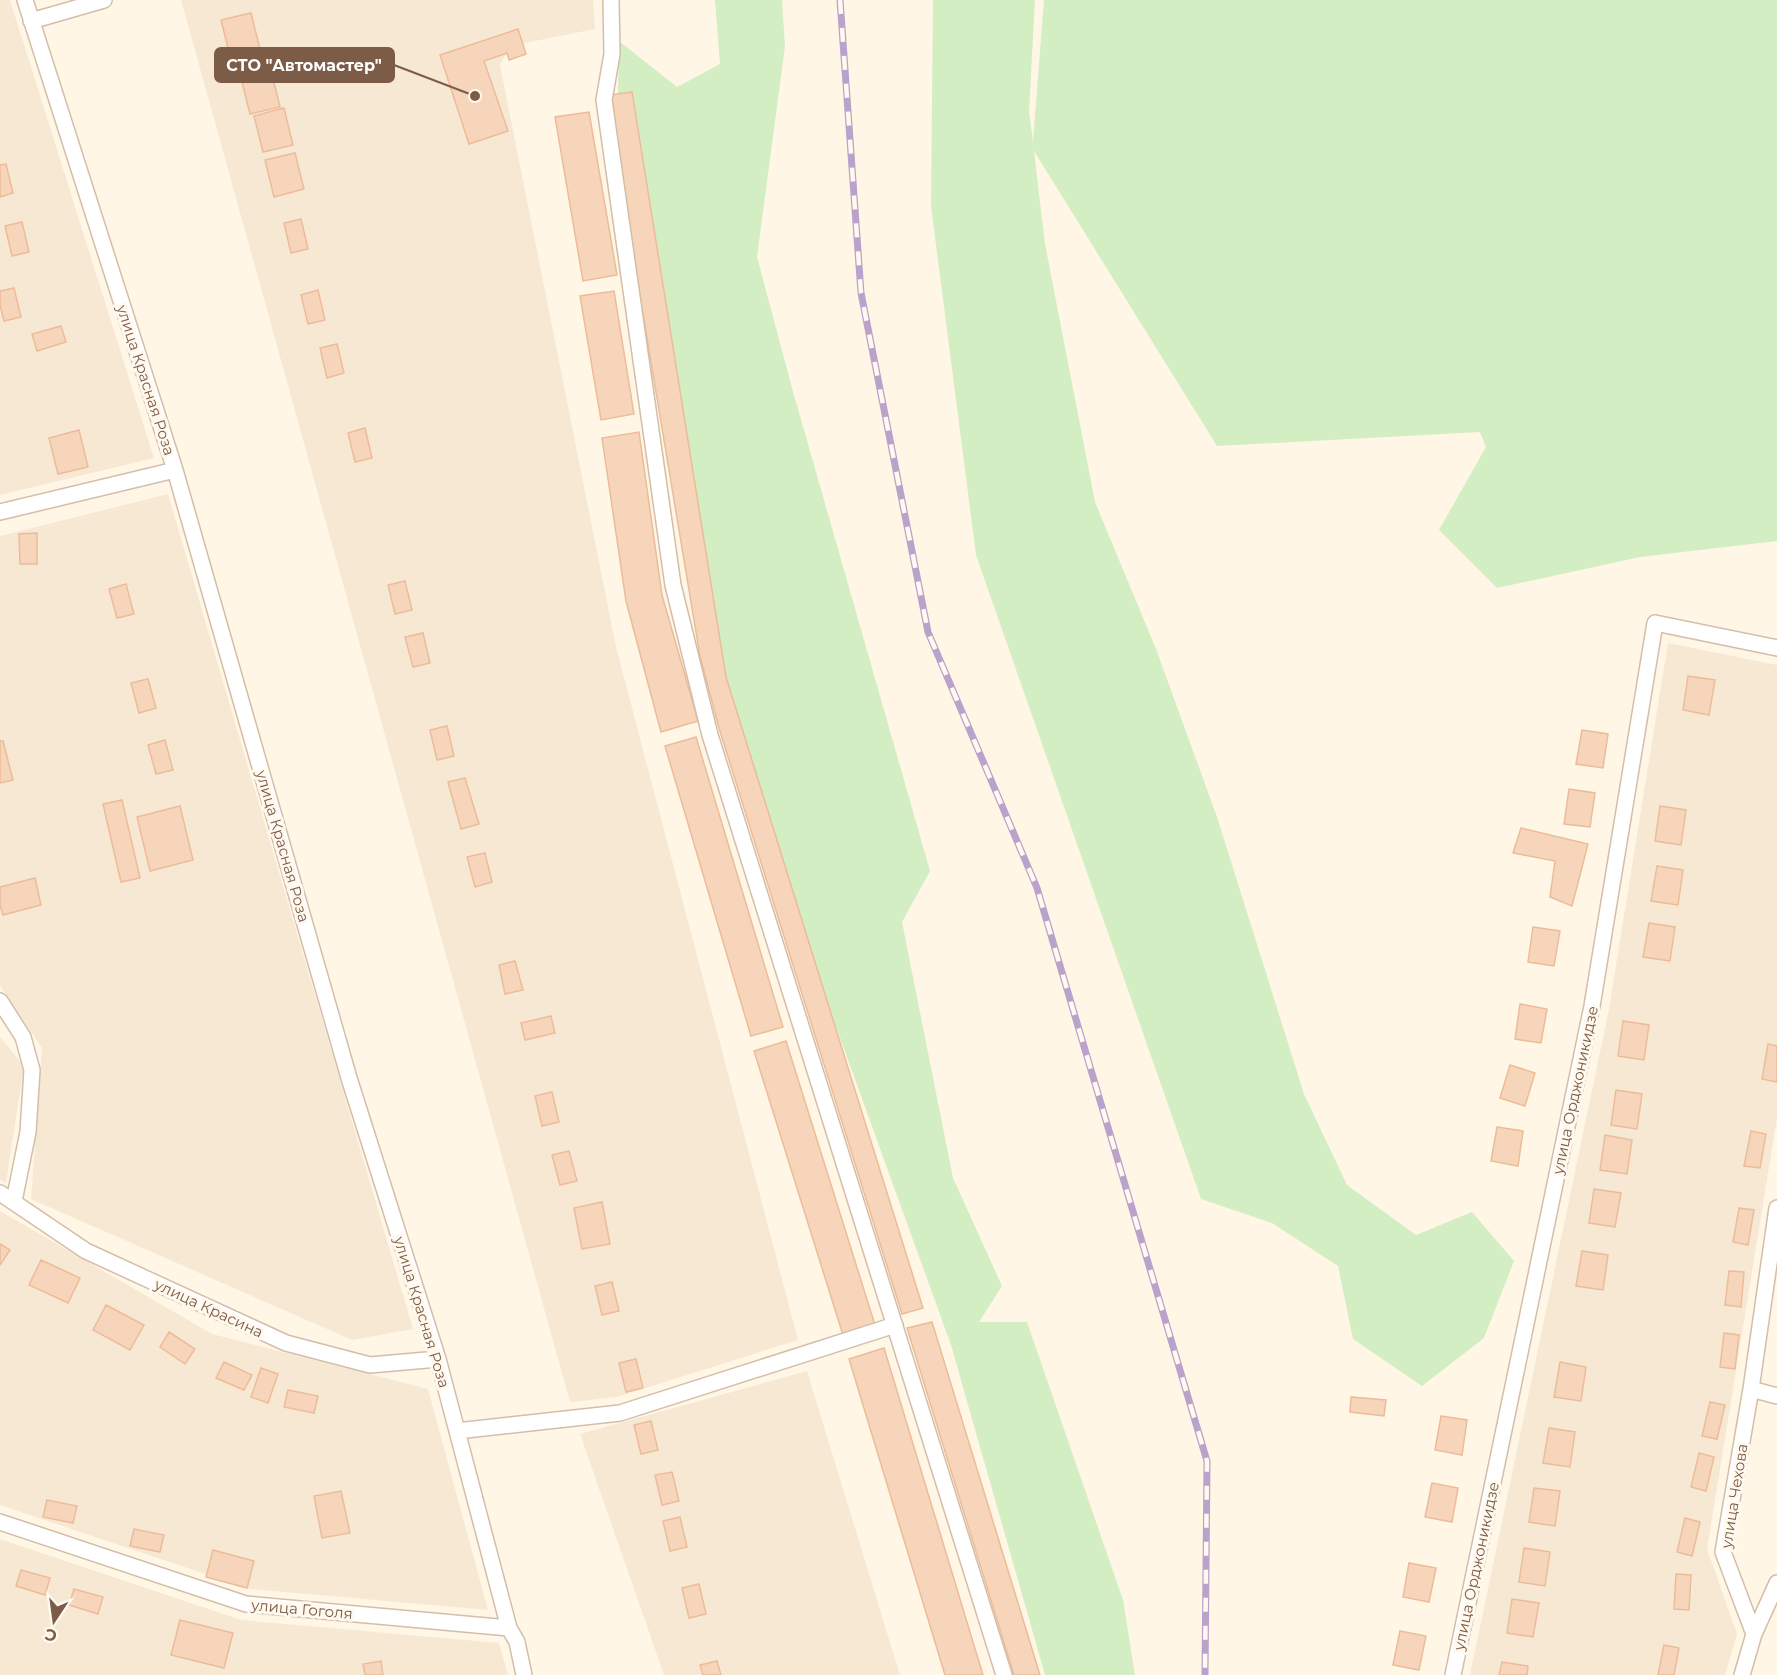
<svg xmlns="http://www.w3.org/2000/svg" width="1777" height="1675" viewBox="0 0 1777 1675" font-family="Montserrat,sans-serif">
	<rect width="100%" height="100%" fill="#fff6e6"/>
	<path fill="#f7e8d4" d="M0,0h10l144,458 -154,37z
		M181,0h412l2,29 -85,17 -10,19 116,582 182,693 -181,57 -47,5z
		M168,494l245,835 -61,11 -321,-141 11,-151 -42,-62v-450z
		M1668,643l109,22v453l-70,431 30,85 -12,41h-255l139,-666z
		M0,1037l24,29 -18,117 -6,-4z
		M0,1211l212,123 216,55 60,221 -238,-21 -250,-84z
		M807,1371l93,304h-236l-84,-241z
		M0,1539l241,81 258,23 9,32h-508z"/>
	<path fill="#d3eec2" d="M715,0h67l3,46 -28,211 35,131 138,483 -28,51 51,256 49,108 -23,36h48l96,278 12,75h-90l-94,-330 -237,-656 -96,-596 1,-52 58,46 43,-23z
		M933,0h102l-6,112 4,30 11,-142h733v541l-137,16 -143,31 -58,-58 47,-83 -6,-15 -263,14 -183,-295 11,93 50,258 61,147 61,168 87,277 43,91 69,50 56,-23 42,49 -30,77 -62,48 -69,-47 -15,-73 -66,-43 -71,-24 -225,-644 -45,-349z"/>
	<path fill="#f7d5bb" stroke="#ecbc99" stroke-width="1.5" d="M251,13l9,36 -30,7 -9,-36z
		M518,29l8,25 -17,6 -2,-7 -23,8 24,70 -39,13 -29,-89z
		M271,70l9,37 -30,7 -9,-36z
		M632,92l94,585 197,631 -21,6 -183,-586 -19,-72 -59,-354 -31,-207z
		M284,108l9,37 -30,7 -9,-36z
		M589,112l28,163 -34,6 -28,-164z
		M295,153l9,36 -30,8 -9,-37z
		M6,164l7,29 -13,4v-32z
		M301,219l7,30 -17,4 -7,-30z
		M22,222l7,30 -17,4 -7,-30z
		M14,288l7,29 -17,4 -4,-16v-14z
		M318,290l7,30 -17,4 -7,-29z
		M614,291l20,123 -33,6 -21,-124z
		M61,326l5,16 -29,9 -5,-17z
		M337,344l7,29 -17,5 -7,-30z
		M365,428l7,30 -17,4 -7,-29z
		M79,430l9,37 -30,7 -9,-36z
		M639,432l23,163 36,126 -37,11 -35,-131 -24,-163z
		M37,533v31h-17l-1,-30z
		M405,581l7,29 -17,4 -7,-29z
		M126,584l8,30 -17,4 -8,-29z
		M423,633l7,30 -17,4 -8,-30z
		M1688,676l27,4 -6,35 -26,-5z
		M148,679l8,29 -17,5 -8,-30z
		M447,726l7,30 -17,4 -7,-30z
		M1582,730l26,4 -5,34 -27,-4z
		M696,737l87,290 -32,9 -86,-290z
		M165,740l8,30 -17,4 -8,-29z
		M0,741h3l10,39 -13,3z
		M465,778l14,46 -18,5 -13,-47z
		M1569,789l26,4 -5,34 -26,-3z
		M122,800l18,78 -19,4 -18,-78z
		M180,806l13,54 -43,11 -13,-54z
		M1660,806l26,4 -5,35 -26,-4z
		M1521,828l67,16 -16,62 -22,-9 5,-36 -42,-8z
		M485,853l7,29 -17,5 -8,-30z
		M1657,866l26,4 -5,35 -27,-4z
		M35,878l6,27 -38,10 -3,-10v-18z
		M1649,923l26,4 -5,34 -27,-4z
		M1533,927l27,4 -6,35 -26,-4z
		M515,961l8,29 -18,4 -6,-29z
		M1520,1004l27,5 -6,34 -26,-4z
		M551,1016l4,17 -30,7 -4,-17z
		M1623,1021l26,4 -5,35 -26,-4z
		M786,1041l89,284 -32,10 -89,-284z
		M1768,1044l9,2v36l-15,-3z
		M1510,1065l25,8 -10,33 -25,-8z
		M1616,1090l26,4 -5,35 -26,-4z
		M552,1092l7,30 -17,4 -7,-30z
		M1497,1127l26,4 -5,35 -27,-5z
		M1751,1131l15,3 -6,34 -16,-2z
		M1605,1135l27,5 -5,34 -27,-4z
		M569,1151l8,30 -17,4 -8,-30z
		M1594,1189l27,4 -6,34 -26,-4z
		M602,1202l8,42 -28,5 -8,-41z
		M1739,1208l15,2 -6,35 -15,-3z
		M0,1244l10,6 -10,15z
		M1582,1251l26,4 -5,35 -27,-4z
		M41,1260l39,18 -12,25 -39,-18z
		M1729,1271l15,1 -3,35 -16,-2z
		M612,1282l7,29 -17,4 -7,-29z
		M106,1305l38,20 -14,25 -37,-20z
		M932,1322l108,353h-26l-107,-347z
		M169,1332l26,17 -10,15 -25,-17z
		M1724,1333l15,2 -4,34 -15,-2z
		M884,1348l99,327h-38l-96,-316z
		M636,1359l7,29 -17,4 -7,-29z
		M224,1362l28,13 -8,15 -28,-12z
		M1560,1362l26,5 -5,34 -27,-4z
		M261,1368l17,6 -10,29 -17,-6z
		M288,1390l30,6 -4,17 -30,-6z
		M1351,1397l35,3 -2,16 -34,-4z
		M1710,1402l15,3 -8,34 -15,-3z
		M1441,1416l26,4 -5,35 -27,-5z
		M651,1421l7,29 -17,4 -7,-29z
		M1549,1428l26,4 -5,35 -27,-4z
		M1699,1453l15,4 -8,34 -15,-4z
		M672,1472l7,29 -17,4 -7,-30z
		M1432,1483l26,5 -6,34 -27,-5z
		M1534,1488l26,3 -5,35 -26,-4z
		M341,1491l9,42 -28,5 -8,-42z
		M47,1500l30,6 -4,17 -30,-6z
		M680,1517l7,30 -17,4 -7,-30z
		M1685,1518l15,4 -8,34 -15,-4z
		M134,1529l30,6 -4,17 -30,-6z
		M1524,1548l26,4 -5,34 -26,-4z
		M213,1550l41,11 -7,27 -41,-11z
		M1409,1563l27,5 -7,34 -26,-5z
		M21,1570l29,8 -5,17 -29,-9z
		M1676,1574l15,1 -2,35 -15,-1z
		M699,1584l7,30 -17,4 -7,-30z
		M74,1589l29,8 -5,17 -29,-9z
		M1512,1599l27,4 -6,34 -26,-4z
		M180,1620l53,13 -9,35 -53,-13z
		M1400,1631l26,5 -7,34 -26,-5z
		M1664,1645l15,3 -5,27h-16z
		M381,1661l2,14h-18l-2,-11z
		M717,1661l4,14h-18l-3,-10z
		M1502,1662l26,4 -1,9h-28z"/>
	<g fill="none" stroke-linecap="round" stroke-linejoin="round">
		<defs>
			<path id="street" d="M25,0l150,470 174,608 89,281 71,269 8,14 7,33
				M611,0l1,54 -8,46 69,485 37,150 294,940
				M31,21l73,-21
				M0,512l175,-42
				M0,1001l23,36 9,33 -4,62 -14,69
				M0,1193l86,58 200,92 84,22 68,-6
				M1751,1389l26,-181
				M457,1431l163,-18 275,-88
				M0,1522l246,82 263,24
				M1754,1634l-31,-82 28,-163 26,7
				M1453,1675l139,-669 63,-383 122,25
				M1742,1675l12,-41 23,-51"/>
		</defs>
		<use href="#street" stroke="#d3beaa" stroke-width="18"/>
		<use href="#street" stroke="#fff" stroke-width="15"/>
		<defs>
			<path id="rail" d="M840,0l21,293 67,339 109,256 170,573 -2,214"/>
		</defs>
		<use href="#rail" stroke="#baa2cb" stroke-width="7"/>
		<use href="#rail" stroke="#fff9ef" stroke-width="4.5" stroke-dasharray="14" stroke-linecap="butt"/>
	</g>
	<g text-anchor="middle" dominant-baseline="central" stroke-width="6" stroke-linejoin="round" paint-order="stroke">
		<g font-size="15" fill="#7c5c47" stroke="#fff9ef">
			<text transform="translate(146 380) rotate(72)">улица Красная Роза</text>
			<text transform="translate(283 846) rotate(74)">улица Красная Роза</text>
			<text transform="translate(1575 1090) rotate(-78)">улица Орджоникидзе</text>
			<text transform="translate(209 1308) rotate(25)">улица Красина</text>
			<text transform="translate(422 1312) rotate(73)">улица Красная Роза</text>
			<text transform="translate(1734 1496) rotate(-81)">улица Чехова</text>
			<text transform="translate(1476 1566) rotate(-78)">улица Орджоникидзе</text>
			<text transform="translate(302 1609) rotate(5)">улица Гоголя</text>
		</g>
	</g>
	<path fill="none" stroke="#7c5c47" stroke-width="2" d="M475 96L394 65"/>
	<circle fill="#7c5c47" stroke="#fff9ef" stroke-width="2" cx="475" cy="96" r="6"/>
	<rect fill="#7c5c47" stroke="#7c5c47" stroke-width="2" x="215" y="48" width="179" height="34" rx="6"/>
	<g font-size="16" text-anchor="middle" font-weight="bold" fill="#fff">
		<text x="304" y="71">СТО "Автомастер"</text>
	</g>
	<g transform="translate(54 1621) rotate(193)" stroke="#fff9ef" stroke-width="4.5" paint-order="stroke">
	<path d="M0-4.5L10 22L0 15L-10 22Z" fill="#7c5c47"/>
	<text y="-9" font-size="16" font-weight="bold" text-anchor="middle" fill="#7c5c47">С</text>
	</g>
</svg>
